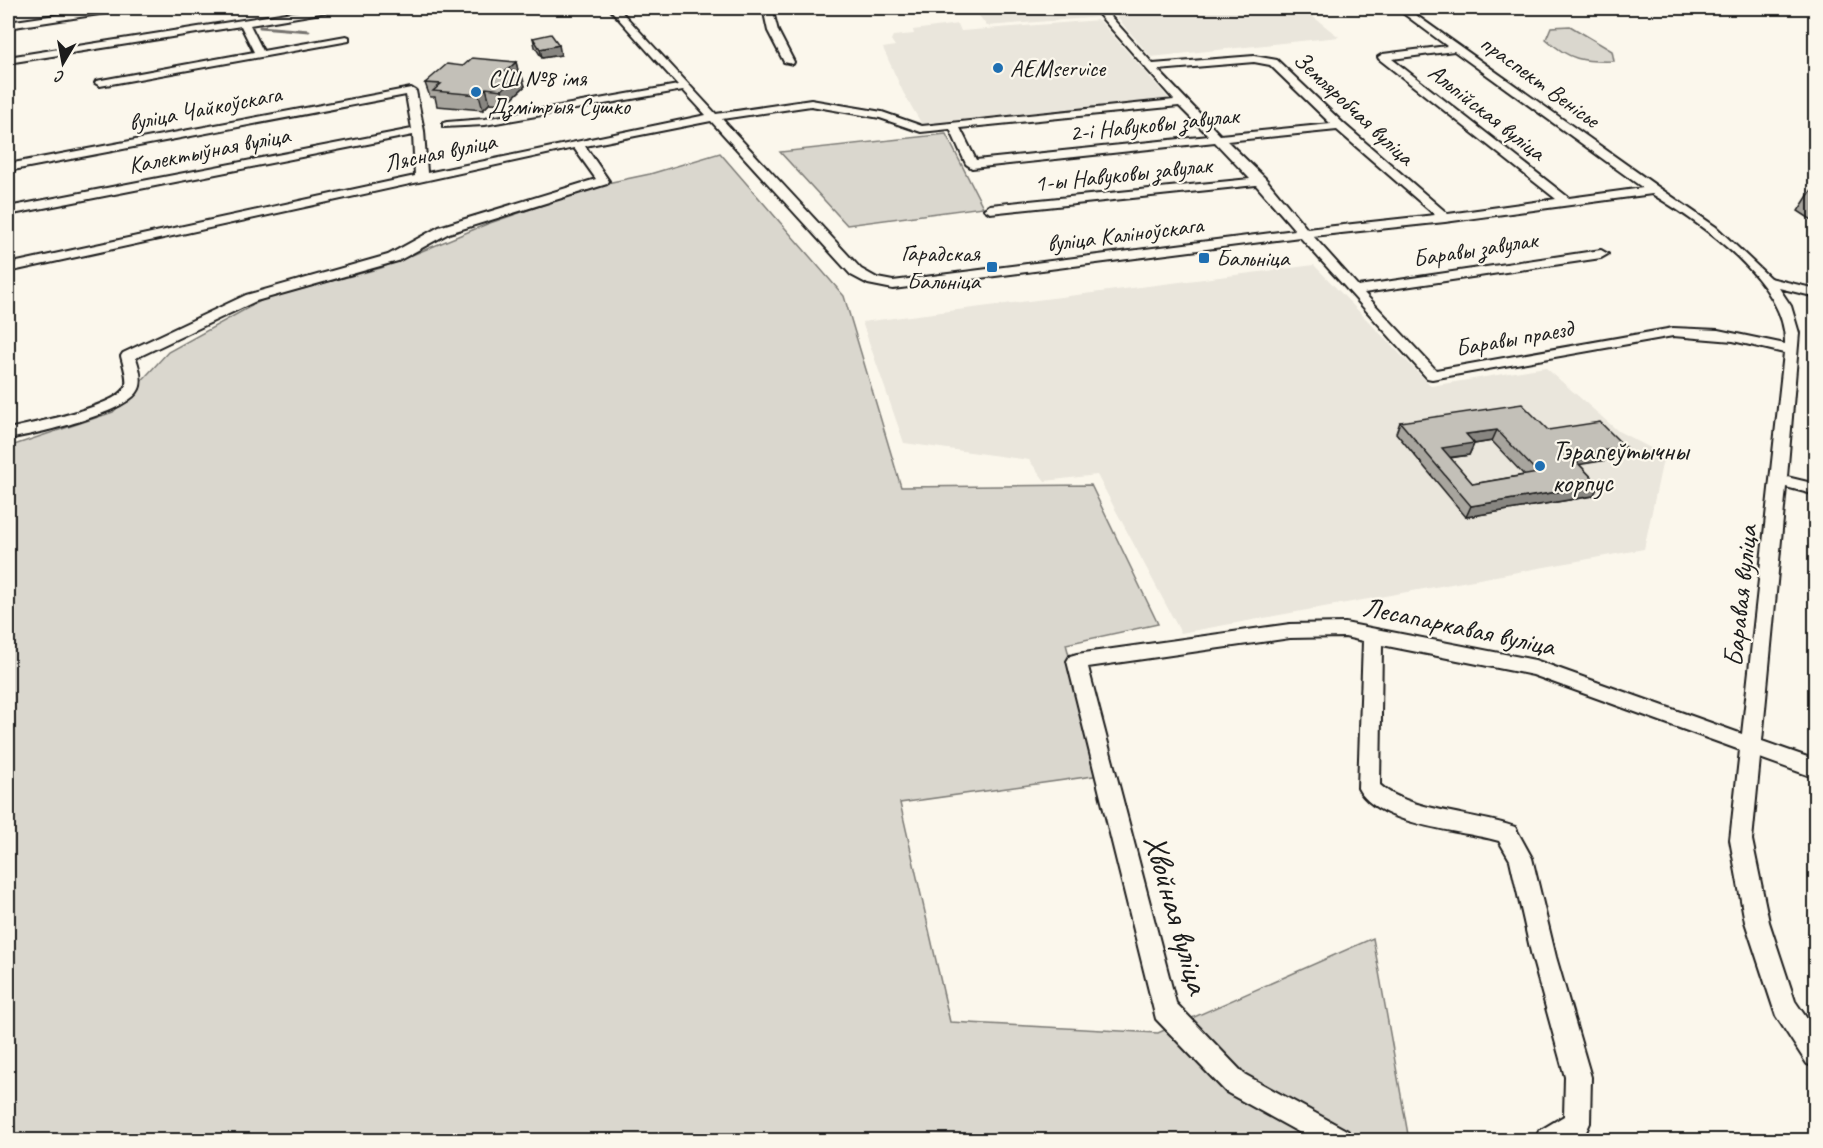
<svg xmlns="http://www.w3.org/2000/svg" width="1823" height="1148" viewBox="0 0 1823 1148" font-family="Caveat,sans-serif">
	<rect width="100%" height="100%" fill="#fbf7ec"/>
	<filter id="ink" filterUnits="userSpaceOnUse"><feTurbulence type="fractalNoise" baseFrequency=".0167" numOctaves="2"/><feDisplacementMap in="SourceGraphic" scale="12" xChannelSelector="R" yChannelSelector="G"/><feConvolveMatrix kernelMatrix="1 2 1 2 8 2 1 2 1" color-interpolation-filters="sRGB"/></filter>
	<g filter="url(#ink)">
		<path fill="#eae6dc" d="M973,8h117l10,9 -113,9z
			M1189,8h113l37,29 -188,20 -36,-42z
			M1099,20l72,81 -247,27 -21,-36 -20,-44 12,-2 -4,-6 2,-4 21,-2 -1,-4 45,-6 3,7z
			M1314,265l117,121 114,-19 73,64 46,24 -20,94 -463,84 -84,-158 -52,6 -16,-21 -125,-17 -42,-121z"/>
		<path fill="#dad7ce" stroke="#7b7a75" stroke-width="1.5" d="M1570,26l42,25 2,10c-31,1 -45,-1 -68,-22l5,-12z
			M946,134l37,73 -136,18 -67,-73z
			M720,153l124,143 57,191 190,-2 67,139 -92,20 34,131 -200,28 50,219 208,11 215,-95 36,202h-1401v-693l105,-35 55,-60 96,-53 117,-31 106,-44 120,-41 43,-9z"/>
		<g fill="none" stroke-linecap="round" stroke-linejoin="round">
			<path stroke="#74726e" stroke-width="3" d="M260,27l49,4"/>
			<defs>
				<path id="minor" d="M104,8h20l-5,3 -111,17v-6z
					M318,8h20l-5,3 -83,14 13,26 83,-15 3,1v4l-249,45 -5,-3 1,-2 158,-29 -13,-26 -233,37v-6z
					M609,8h9l98,106 95,-14 71,12 40,14 252,-26 -81,-92h10l50,56 101,-8 23,4 67,64 104,90 108,-15 -177,-140 -1,-2 5,-3 64,-8 -51,-38h10l252,179 58,40 54,51 46,11v8l-37,-9 12,18 8,27 -12,144 29,7v11l-30,-8 -24,254 54,19v18l-56,-20 -8,82 17,82 26,79 21,31v35l-9,-3 -31,-48 -31,-94 -15,-82 10,-90 -207,-75 -151,-30 -2,140c27,26 97,28 135,42l17,31 24,99 35,120 -1,46 -4,9 -14,8h-37l4,-9 25,-15 1,-39 -33,-120 -22,-97 -11,-19c-37,-11 -122,-15 -141,-53l5,-147 -18,-4 -55,1 -202,29 88,336 68,71 104,57 4,9h-39l-87,-48 -70,-73 -89,-358 3,-5 7,-2 213,-30 55,-1 190,37 207,74 42,-381 -51,-12 -60,-5 -241,43 -5,-1 -127,-141 -407,52 -25,-5 -17,-9 -140,-154 -126,25 24,35 -2,3 -158,49 -51,28 -142,40 -120,57c3,9 7,22 3,31 -11,25 -105,45 -131,50v-10c22,-5 107,-22 117,-41 4,-9 -2,-23 -4,-32l2,-3 123,-58 142,-40 51,-28 157,-48 -22,-31 -566,124v-8l407,-88 -2,-41 -405,80v-8l404,-78 -6,-34 -398,76v-7l403,-76 5,3 8,40 3,42 279,-58 -23,-25 -198,35 -42,2v-4l4,-1 38,-3 193,-34zM1454,51l189,137 -74,10 -177,-139zM1254,62l16,3 61,59 -111,11 -62,-65zM811,106l69,12 41,14 29,-3 16,35 6,4 243,-26 35,37 -260,26 -6,4 6,4 266,-28 39,45 -402,51 -16,-3 -16,-9 -139,-150zM1179,106l30,30 -233,24 -16,-32zM1337,130l98,85 -128,14 -42,-51 -38,-37zM1652,194c48,29 135,88 133,150l-67,-14 -45,-2 -237,42 -72,-77 237,-35 7,-4 -7,-4 -243,36 -45,-50 132,-14z
					M763,8h9l6,23 16,31 -1,2 -9,-2 -16,-31z"/>
			</defs>
			<use href="#minor" stroke="#1c1c1c" stroke-width="4"/>
			<use href="#minor" fill="#fbf7ec" fill-rule="evenodd"/>
		</g>
		<path fill="#a8a59e" stroke="#1c1c1c" stroke-width="1.5" fill-rule="evenodd" d="M533,38l28,17 -19,3 -7,-11z
			M516,62l2,10 7,14 -19,18 -16,-1 -7,7 -46,-4 -2,-9h-5l-5,-14 38,-17z
			M1815,190v32l-17,-11 13,-20z
			M1400,422l148,8 77,17 -6,11 -40,6 20,21 -6,11 -127,21 -70,-84zM1492,441l32,34 -51,9 -23,-26 19,-3 5,-11z"/>
		<path fill="#888681" stroke="#1c1c1c" stroke-width="1.5" d="M559,45l2,10 -19,3 -2,-9z
			M516,62l3,12 2,-2 4,14 -19,18 -4,-14 4,-19z
			M486,88l4,15 -7,7 -4,-15z
			M1497,430l-5,11 -18,3 -5,11 -32,4 5,-11 24,-14z
			M1625,447l-6,11 -54,9 6,-11z
			M1599,485l-6,11 -127,21 5,-11z"/>
		<path fill="#c3c0b8" stroke="#1c1c1c" stroke-width="1.5" fill-rule="evenodd" d="M551,34l8,11 -19,4 -7,-11z
			M472,58l44,4 -10,9 15,1 -19,18 -16,-2 -7,7 -46,-4 8,-7 -16,-1 22,-19 16,2z
			M1522,404l26,26 52,-8 25,25 -54,9 28,29 -128,21 -71,-84zM1497,430l41,43 -65,11 -31,-36 32,-5 -8,-9z"/>
	</g>
	<g fill="#1f6fb2" stroke="#fbf7ec" stroke-width="2">
		<circle cx="998" cy="68" r="6"/>
		<circle cx="476" cy="92" r="6"/>
		<rect x="1198" y="252" width="12" height="12" rx="3"/>
		<rect x="986" y="261" width="12" height="12" rx="3"/>
		<circle cx="1540" cy="466" r="6"/>
	</g>
	<g text-anchor="middle" dominant-baseline="central" stroke-width="4.5" stroke-linejoin="round" paint-order="stroke">
		<g font-size="24" fill="#1c1c1c" stroke="#fbf7ec" text-anchor="start">
			<text x="1010" y="68">AEMservice</text>
			<text x="488" y="78">СШ №8 імя<tspan x="488" dy="28">Дзмітрыя Сушко</tspan></text>
			<text x="980" y="253" text-anchor="end">Гарадская<tspan x="980" dy="28">Бальніца</tspan></text>
			<text x="1216" y="258">Бальніца</text>
		</g>
		<g font-size="24" fill="#1c1c1c" stroke="#fbf7ec">
			<text transform="translate(1540 81) rotate(36)">праспект Венісье</text>
			<text transform="translate(205 108) rotate(-11)">вуліца Чайкоўскага</text>
			<text transform="translate(1354 108) rotate(43)">Земляробчая вуліца</text>
			<text transform="translate(1487 112) rotate(38)">Альпійская вуліца</text>
			<text transform="translate(1154 124) rotate(-6)">2-і Навуковы завулак</text>
			<text transform="translate(209 150) rotate(-11)">Калектыўная вуліца</text>
			<text transform="translate(440 152) rotate(-12)">Лясная вуліца</text>
			<text transform="translate(1123 174) rotate(-6)">1-ы Навуковы завулак</text>
			<text transform="translate(1125 234) rotate(-7)">вуліца Каліноўскага</text>
			<text transform="translate(1475 249) rotate(-9)">Баравы завулак</text>
			<text transform="translate(1514 338) rotate(-10)">Баравы праезд</text>
		</g>
		<g font-size="28" fill="#1c1c1c" stroke="#fbf7ec" text-anchor="start">
			<text x="1552" y="450">Тэрапеўтычны<tspan x="1552" dy="32">корпус</tspan></text>
		</g>
		<g font-size="28" fill="#1c1c1c" stroke="#fbf7ec">
			<text transform="translate(1740 596) rotate(-84)">Баравая вуліца</text>
			<text transform="translate(1459 626) rotate(12)">Лесапаркавая вуліца</text>
		</g>
		<g font-size="33" fill="#1c1c1c" stroke="#fbf7ec">
			<text transform="translate(1177 914) rotate(74)">Хвойная вуліца</text>
		</g>
	</g>
	<rect width="1823" height="1148" fill="none" stroke="#fbf7ec" stroke-width="30"/>
	<rect x="15" y="15" width="1793" height="1118" fill="none" stroke="#1c1c1c" stroke-width="2" filter="url(#ink)"/>
	<g transform="translate(63 63) rotate(190)" stroke="#fbf7ec" stroke-width="4.5" paint-order="stroke">
	<path d="M0-4.5L10 22L0 15L-10 22Z" fill="#1c1c1c"/>
	<text y="-9" font-size="16" font-weight="bold" text-anchor="middle" fill="#1c1c1c">С</text>
	</g>
</svg>
